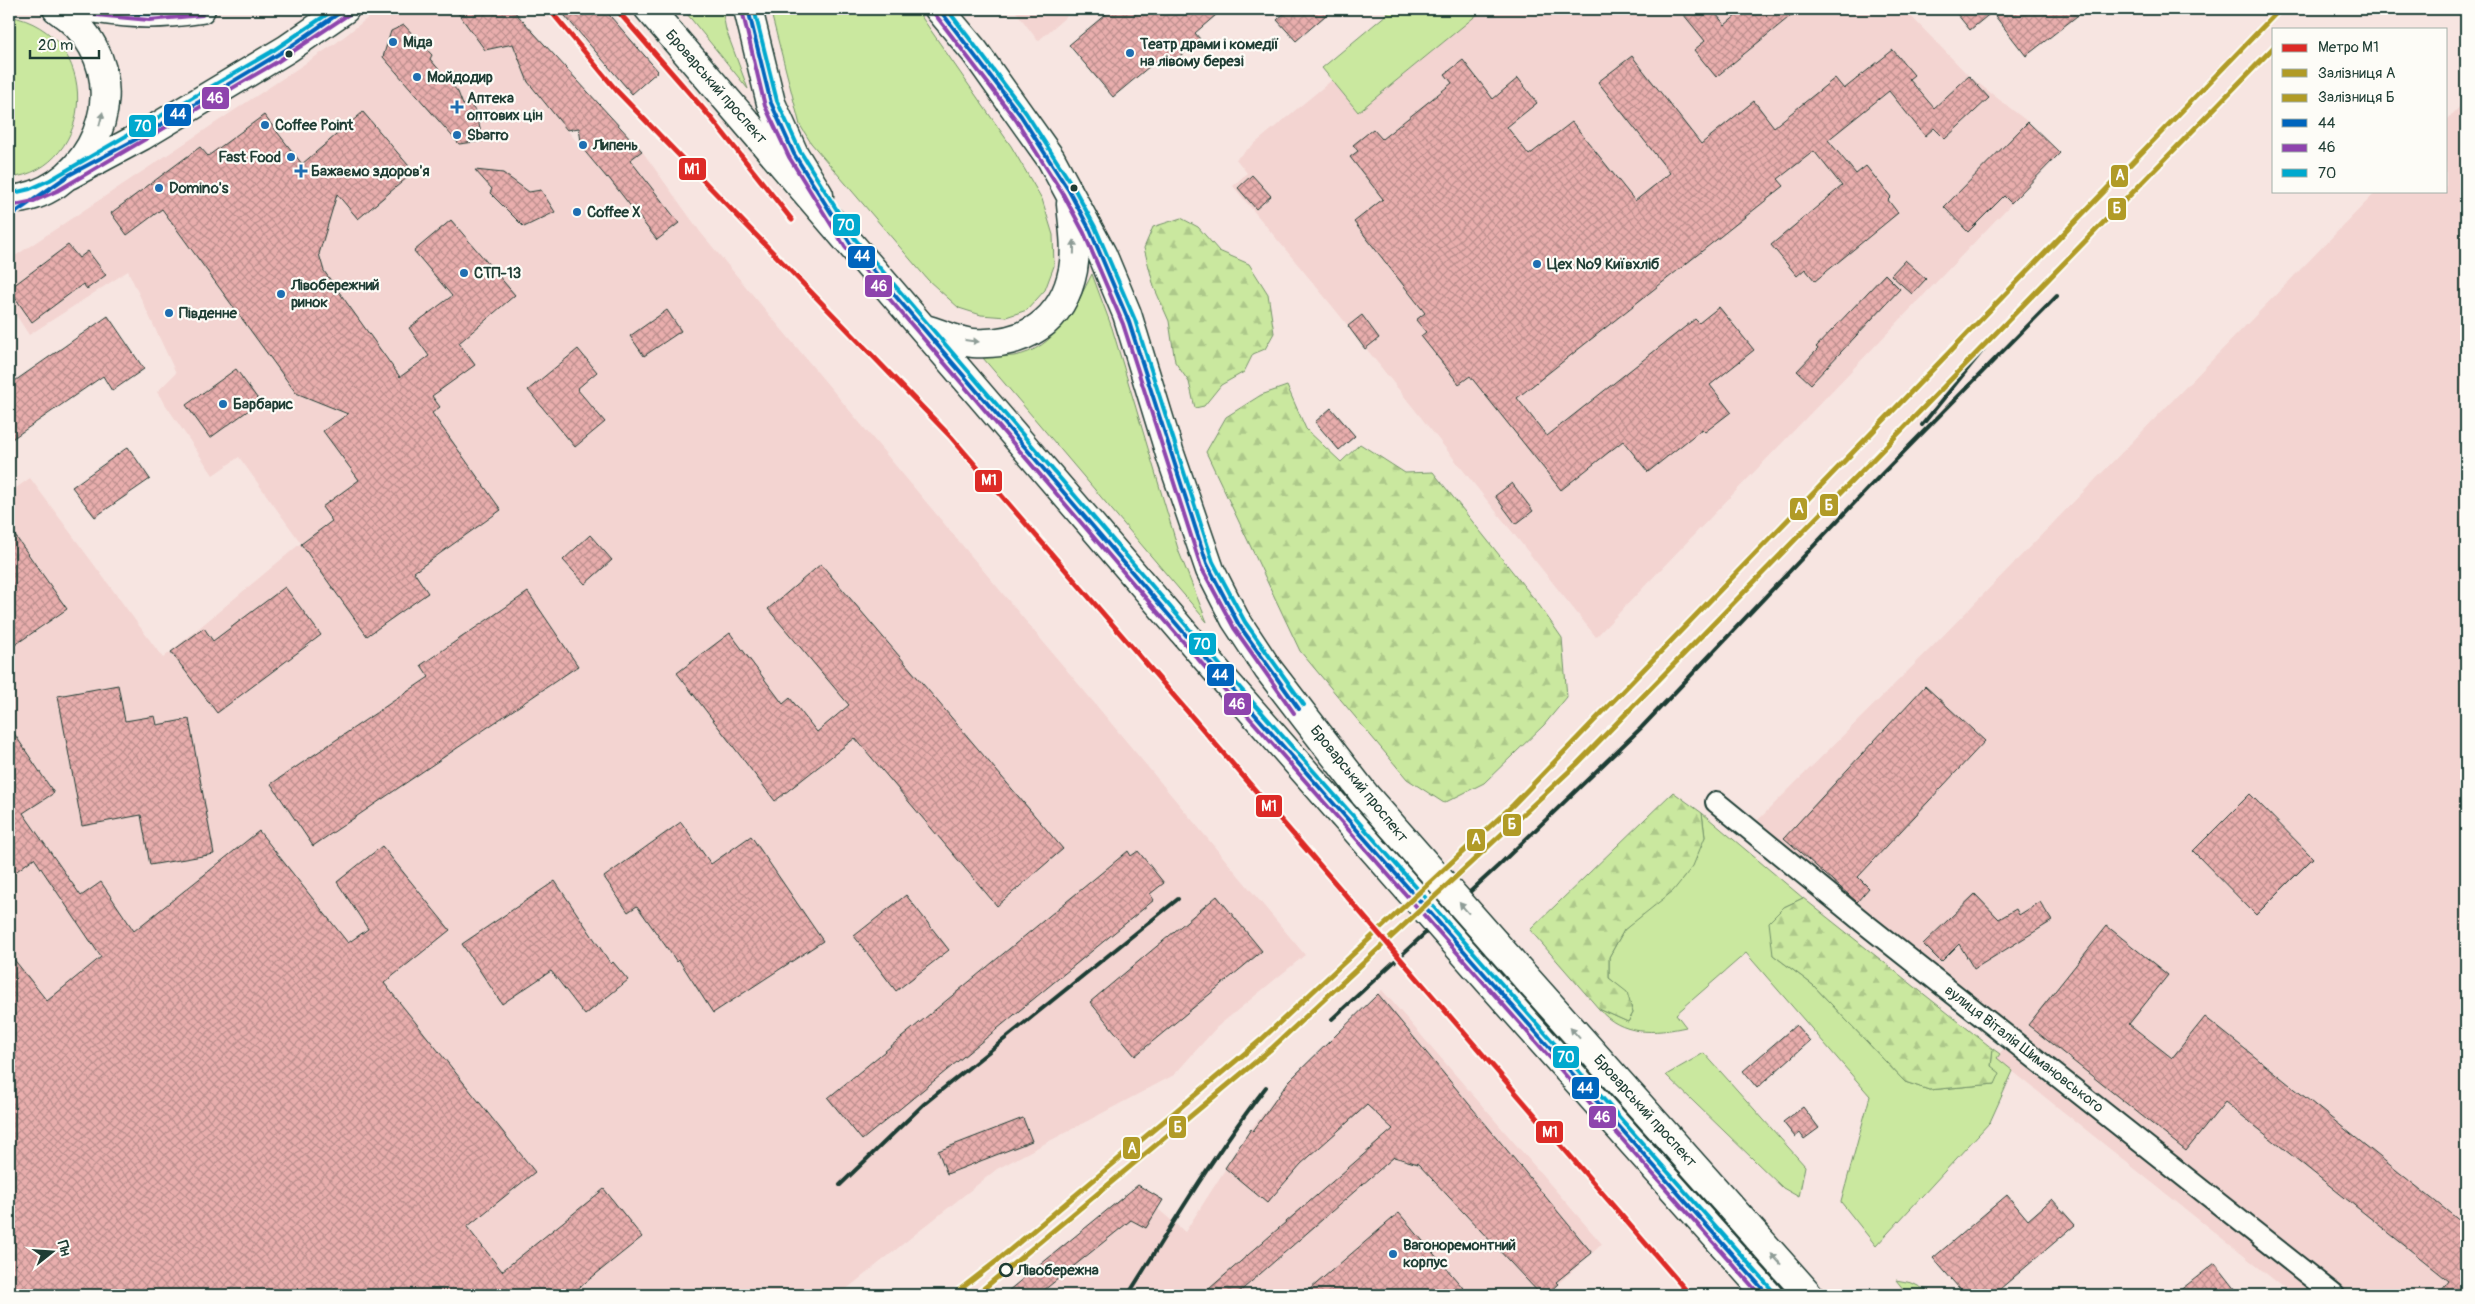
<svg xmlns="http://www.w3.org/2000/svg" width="2475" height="1304" viewBox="0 0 2475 1304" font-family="Pangolin,sans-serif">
	<defs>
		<pattern id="forest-firs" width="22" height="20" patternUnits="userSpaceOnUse" patternTransform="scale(1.25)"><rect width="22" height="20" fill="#cae89f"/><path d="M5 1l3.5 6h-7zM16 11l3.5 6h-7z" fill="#adc88a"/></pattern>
		<pattern id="building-cross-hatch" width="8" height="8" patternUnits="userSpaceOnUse" patternTransform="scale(1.25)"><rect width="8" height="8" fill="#e9aead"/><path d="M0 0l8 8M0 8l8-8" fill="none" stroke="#bc8f8e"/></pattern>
	</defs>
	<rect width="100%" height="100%" fill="#f7e5e1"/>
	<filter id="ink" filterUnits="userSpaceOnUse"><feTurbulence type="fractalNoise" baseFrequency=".02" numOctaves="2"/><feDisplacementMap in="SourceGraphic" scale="10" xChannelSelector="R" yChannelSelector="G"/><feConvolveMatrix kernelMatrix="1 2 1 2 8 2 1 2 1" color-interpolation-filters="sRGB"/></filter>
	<g filter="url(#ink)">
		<path fill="#f3d4d1" d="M379,9h133l59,65 -32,21 67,83 36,-27 59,82 604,722 -88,72 -43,48 -177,94 -158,126h-830v-802l21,-15 133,180 138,-115 -62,-86 -26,18 -56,-83 19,-19 -48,-102 -99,64 -20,-31v-44l327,-217z
			M1014,9h61l-37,32z
			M1484,9h420l65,67 59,46 32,31 -464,484 -263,-330 -100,-121 14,-13 -11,-14 96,-79 26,32z
			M2466,100v1195h-173l-297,-237 20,-25 -262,-209 179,-178 444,-455h69v-70z
			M1382,990l220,254 -56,51h-527l126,-97 40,34 66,-103 38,-48z"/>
		<path fill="#cae89f" stroke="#74926a" d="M683,9h39l4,21 22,59z
			M770,9h146l95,137 31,53 11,36 1,31 -9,24 -18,20 -21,7 -25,-2 -22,-7 -31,-28 -117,-137 -11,-18z
			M1393,9h91l-126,103 -36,-44z
			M9,16c95,17 88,153 0,162z
			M1092,274l20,54 67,224 28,70 -224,-264c10,-1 21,-1 31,-2 42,-7 61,-49 78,-82z
			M1702,813l101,85 -19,9 -11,48 40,30 92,97 24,8 66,-6 -4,-18 2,-17 7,5 -3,4 16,13 -23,51 -114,124 -35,-44 29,-106 -124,-143 -70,61 10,13c-31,7 -65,9 -87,-18l29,13 5,-9 -7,-21 -17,-14v-21l15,-27 21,-18 60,-75z
			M1704,1053l101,113 -6,31 -16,-9 -117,-113z
			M1896,1280l16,3 24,12h-28z"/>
		<path fill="url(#forest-firs)" stroke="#74926a" d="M1181,218l17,9 21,24 30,13 19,30 6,39 -9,16 -12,5 -9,18 -23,13 -17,21 -9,2 -6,-26 -14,-20 -6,-41 -15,-34 -10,-39 9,-21z
			M1287,386l19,43 35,33 19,-18 45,29 28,-1 106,133 23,33 5,59 -23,28 -60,58 -40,20 -37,-24 -107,-128 -94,-199 20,-35 35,-22z
			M1673,792l29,21 3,24 -12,29 -20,25 -49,39 -15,27v21l18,14 6,21 -5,9 -29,-13 -69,-79z
			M1803,898l190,151 -2,17 9,7 -5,11 -66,6 -24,-8 -92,-97 -40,-30 -4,-33 15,-15z"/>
		<path fill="url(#building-cross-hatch)" stroke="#1f3d34" d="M455,9h57l130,142 -12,9 49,63 -22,17 -49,-63 -1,1 -25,-30 -3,-20 -12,2 -39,-48 -15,-38 -28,6z
			M559,9h45l54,62 -26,23z
			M1112,9h111l-28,24 5,6 -27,23 -17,-1 -43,36 -44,-52z
			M1289,9h44l-37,32 -19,-21z
			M1679,9h33l13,16 19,-16h55l-83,68 -22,-27 11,-9z
			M1953,9h133l-60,47 -34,-44 -22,18z
			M404,25l28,30 -2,4 28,33 5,13 6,-2 7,9 7,29 -24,3 -76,-87 8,-26z
			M1893,50l21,25 -5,4 25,29 35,-32 20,22 -44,41 -11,-11 -9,8 -36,-45 -61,49 28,34 10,-8 25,31 -3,3 10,13 -83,68 -10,-12 -8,7 -26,-31 71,-59 -28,-35 -36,28 6,7 -267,212 30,38 148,-117 4,4 20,-16 35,43 -44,35 21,27 -26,20 -3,-3 -54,43 -25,-31 -62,49 -91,-114 -11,8 -38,-48 5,-4 -10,-12 9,-7 -71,-91 29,-23 -33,-42 8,-6 -5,-6 20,-16 9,10 70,-56 -7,-9 18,-14 30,39 25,-21 19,25 -30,24 22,28 43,-33 63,79 35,-28 -72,-91 34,-26 69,88 53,-43 20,26 61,-49 9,11z
			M363,112l51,60 -56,47 -21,-25 -18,60 5,17 76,106 29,-21 -20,-28 43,-32 -38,-45 37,-31 64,75 -56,48 16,22 -43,31 8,11 -8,6 69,97 -87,62 14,21 -61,43 -66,-92 31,-23 -10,-14 37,-27 -36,-49 25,-17 -52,-21 -134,-184 -35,26 -16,-22 89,-66 8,9 56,-41 38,49z
			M2028,122l32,31 -49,50 -7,-7 -36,36 -24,-25z
			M475,170l28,3 26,19 12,-2 14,22 -31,15 -34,-34 2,-4z
			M1252,175l19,21 -15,13 -18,-21z
			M68,245l11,13 9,-7 18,24 -19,14 -4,-5 -51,38 -23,-33z
			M1905,260l21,19 -14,15 -21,-19z
			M1885,274l15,15 -89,95 -14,-13 21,-22 -2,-2z
			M667,310l14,21 -37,25 -14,-20z
			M1362,315l17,23 -14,11 -17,-23z
			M108,316l36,53 -32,22 -9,-15 -94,65v-56z
			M578,349l19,23 -20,17 28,33 -30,25 -47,-57z
			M236,369l24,33 -50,36 -24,-33z
			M1331,408l24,28 -16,14 -24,-28z
			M128,447l22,32 -55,38 -23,-30z
			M1512,483l21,28 -17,13 -21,-28z
			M9,527l58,82 -58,40z
			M590,535l22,25 -27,24 -22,-24z
			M821,564l242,285 -66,57 -142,-168 -80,63 -98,-128 53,-40 53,71 7,-6 27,34 32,-27 -81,-96z
			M285,587l36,48 -104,78 -46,-61 33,-24 9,13z
			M528,592l50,74 -265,180 -42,-62 158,-107 -8,-12z
			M118,685l7,36 30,-5 2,9 32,-6 25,135 -64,11 -9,-50 -59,11 -24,-130z
			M1925,686l60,55 -127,136 11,11 -12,14 -73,-64z
			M9,726l45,67 -31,20 58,83 20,-14 33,49 125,-100 89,112 20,-14 -31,-47 45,-36 68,84 -66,53 151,189 -68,55 35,44 102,-82 38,48 -72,58h-561v-342l38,48 54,-44 -67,-99 -25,19z
			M2250,794l63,64 -57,57 -63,-64z
			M681,822l30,42 40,-28 72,105 -110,72 -34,-53 -2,2 -40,-56 -9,6 -24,-35z
			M1128,851l3,5 7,-5 26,32 -14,11 4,6 -292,240 -34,-42z
			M555,881l56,83 2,-2 15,18 -43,35 -34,-44 -49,33 -40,-60z
			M1975,894l24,25 17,-10 3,6 21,-13 12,19 -78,48 -15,-25 -18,18 -18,-18z
			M906,895l43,55 -53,41 -42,-55z
			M1217,896l45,55 -127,105 -45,-54z
			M2107,926l61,49 -39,49 43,34 33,-41 261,209v69h-28l11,-14 -224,-179 -39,49 -158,-126z
			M1378,994l214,259 -36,29 2,2 -12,11h-5l-123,-131 -24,-7 -158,138h-34l191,-166 -26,-24 -66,59 -34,39 -42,-35 26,-39 2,2 36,-50z
			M1796,1025l14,16 -53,47 -14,-17z
			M1803,1107l16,21 -15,11 -4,-6 -5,4 -12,-15z
			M1023,1118l9,23 -85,33 -9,-23z
			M1138,1185l25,15 -17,28 -15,-8 -93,75h-35z
			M2007,1195l21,25 24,-21 23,26 -82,70h-28l-32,-37z
			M1399,1213l70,82h-166z
			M2215,1263l25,32h-66z"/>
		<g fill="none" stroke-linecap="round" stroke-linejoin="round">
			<defs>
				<path id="minor" d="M1716,802l148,121 470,372"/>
				<path id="secondary" d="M97,9c39,6 65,6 104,0
					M748,9l23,94 23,51 25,41
					M69,175l73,-39 145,-87 58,-40
					M9,200c71,-4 119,-89 84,-153 -8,-15 -21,-28 -36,-38"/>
				<path id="primary" d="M649,9l572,667 121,138
					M939,9l36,43 76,107 51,95 25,60 43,140 40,116 25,49 33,50 97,126
					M925,329c15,4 33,13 48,14 51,3 90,-21 100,-73 4,-22 0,-44 -2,-66
					M1496,944l313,351
					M1477,968l291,327"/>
			</defs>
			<use href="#minor" stroke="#1f3d34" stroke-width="24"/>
			<use href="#secondary" stroke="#1f3d34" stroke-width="31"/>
			<use href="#primary" stroke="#1f3d34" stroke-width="31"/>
			<use href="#minor" stroke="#fdfcf7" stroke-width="20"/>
			<use href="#secondary" stroke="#fdfcf7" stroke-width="28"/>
			<use href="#primary" stroke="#fdfcf7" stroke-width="28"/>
			<path stroke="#1f3d34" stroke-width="4" d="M1922,425l79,-97
				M1332,1019l166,-153 143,-138 236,-249 180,-183
				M840,1185l84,-81 254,-205
				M1128,1295c45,-71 87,-143 138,-208"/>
			<defs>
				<path id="primary-bridge" d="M1365,795l131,149
					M1342,814l135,154"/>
			</defs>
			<use href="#primary-bridge" stroke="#1f3d34" stroke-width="31" stroke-linecap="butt"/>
			<use href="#primary-bridge" stroke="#fdfcf7" stroke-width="28"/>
			<defs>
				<path id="bus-1" d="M97,9l52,5 52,-5
					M748,9l23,94 23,51 56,89 371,433 547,619
					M939,9l82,107 48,75 21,39 39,92 78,242 32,61 60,84
					M9,217l60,-42 73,-39 145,-87 58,-40"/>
				<path id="bus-2" d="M742,10l23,96 24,51 56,90 371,433 544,615
					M934,13l82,107 47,74 21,39 39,91 78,243 33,61 60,85
					M96,15l53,5 53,-5
					M10,206l24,-5 23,-10 220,-129 72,-48"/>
				<path id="bus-3" d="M754,9l23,92 23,50 55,88 371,433 547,619
					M947,9l79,104 48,75 21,39 40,93 78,242 32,60 59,83
					M9,194l21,-5 20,-9 221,-128 64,-43"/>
			</defs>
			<use href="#bus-1" stroke="#fdfcf7" stroke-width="8"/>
			<use href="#bus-2" stroke="#fdfcf7" stroke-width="8"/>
			<use href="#bus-3" stroke="#fdfcf7" stroke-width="8"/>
			<use href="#bus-1" stroke="#0065bd" stroke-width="4"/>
			<use href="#bus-2" stroke="#8e44ad" stroke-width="4"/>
			<use href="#bus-3" stroke="#00a9ce" stroke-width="4"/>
			<defs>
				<path id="rail-1" d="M953,1295l45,-35 264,-221 251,-234 767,-796"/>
				<path id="rail-2" d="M976,1295l295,-246 306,-285 697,-717"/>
			</defs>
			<use href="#rail-1" stroke="#fdfcf7" stroke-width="9"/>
			<use href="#rail-2" stroke="#fdfcf7" stroke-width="9"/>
			<use href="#rail-1" stroke="#b19b26" stroke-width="5"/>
			<use href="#rail-2" stroke="#b19b26" stroke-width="5"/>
			<defs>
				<path id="metro-1" d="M549,9l68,82 334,346 739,858
					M616,9l96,110 80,101"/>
			</defs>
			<use href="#metro-1" stroke="#fdfcf7" stroke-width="9"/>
			<use href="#metro-1" stroke="#dd2a26" stroke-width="5"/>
		</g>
		<defs><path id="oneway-solid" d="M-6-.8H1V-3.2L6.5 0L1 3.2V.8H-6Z" transform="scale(1.25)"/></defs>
		<g fill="#8e9c96">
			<use href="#oneway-solid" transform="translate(101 119) rotate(-76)"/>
			<use href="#oneway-solid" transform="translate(1074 247) rotate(-89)"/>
			<use href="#oneway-solid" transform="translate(972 341) rotate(7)"/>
			<use href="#oneway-solid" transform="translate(1464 908) rotate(-131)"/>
			<use href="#oneway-solid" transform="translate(1575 1033) rotate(-132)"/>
			<use href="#oneway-solid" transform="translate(1776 1259) rotate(-132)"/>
		</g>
	</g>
	<g fill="#1f6fb2" stroke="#fdfcf7" stroke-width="2">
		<circle cx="393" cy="42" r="5"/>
		<circle cx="1130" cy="53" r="5"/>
		<circle cx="417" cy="77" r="5"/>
		<path d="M454.5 99.5h5v5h5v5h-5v5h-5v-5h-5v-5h5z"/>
		<circle cx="265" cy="125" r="5"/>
		<circle cx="457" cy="135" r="5"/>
		<circle cx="583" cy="145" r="5"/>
		<circle cx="291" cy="157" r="5"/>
		<path d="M298.5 163.5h5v5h5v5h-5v5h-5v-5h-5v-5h5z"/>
		<circle cx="159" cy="188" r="5"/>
		<circle cx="577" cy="212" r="5"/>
		<circle cx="1537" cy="264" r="5"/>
		<circle cx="464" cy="273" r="5"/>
		<circle cx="281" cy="294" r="5"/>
		<circle cx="169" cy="313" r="5"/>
		<circle cx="223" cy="404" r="5"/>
		<circle cx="1393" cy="1254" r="5"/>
	</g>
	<g fill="#1f3d34" stroke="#fdfcf7" stroke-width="2">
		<circle cx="289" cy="54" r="4.5"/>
		<circle cx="1074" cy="188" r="4.5"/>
	</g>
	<circle fill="#fdfcf7" stroke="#1f3d34" stroke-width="2.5" cx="1006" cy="1270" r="6"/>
	<g text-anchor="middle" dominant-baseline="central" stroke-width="4.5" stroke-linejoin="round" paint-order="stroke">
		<g font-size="15" font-weight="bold" fill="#1f3d34" stroke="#fdfcf7" text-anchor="start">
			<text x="403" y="42">Міда</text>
			<text x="1140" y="44">Театр драми і комедії<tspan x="1140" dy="17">на лівому березі</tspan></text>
			<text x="427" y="77">Мойдодир</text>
			<text x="467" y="98">Аптека<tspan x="467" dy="17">оптових цін</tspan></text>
			<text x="275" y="125">Coffee Point</text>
			<text x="467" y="135">Sbarro</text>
			<text x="593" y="145">Липень</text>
			<text x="281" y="157" text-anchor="end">Fast Food</text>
			<text x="311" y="171">Бажаємо здоров'я</text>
			<text x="169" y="188">Domino's</text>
			<text x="587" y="212">Coffee X</text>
			<text x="1547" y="264">Цех №9 Київхліб</text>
			<text x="474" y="273">СТП-13</text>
			<text x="291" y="285">Лівобережний<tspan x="291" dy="17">ринок</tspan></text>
			<text x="179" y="313">Південне</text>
			<text x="233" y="404">Барбарис</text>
			<text x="1403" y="1245">Вагоноремонтний<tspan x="1403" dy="17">корпус</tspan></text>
		</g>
		<g font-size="15" fill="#1f3d34" stroke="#fdfcf7">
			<text transform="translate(716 87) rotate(49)">Броварський проспект</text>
			<text transform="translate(1359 784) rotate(51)">Броварський проспект</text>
			<text transform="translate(2024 1049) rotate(38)">вулиця Віталія Шимановського</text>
			<text transform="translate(1645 1111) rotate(48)">Броварський проспект</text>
		</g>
		<g font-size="15" font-weight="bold" fill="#1f3d34" stroke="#fdfcf7" text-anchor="start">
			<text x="1017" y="1270">Лівобережна</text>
		</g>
	</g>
	<g stroke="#fdfcf7" stroke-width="2">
		<rect x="201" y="86" width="29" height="24" rx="5" fill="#8e44ad"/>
		<rect x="163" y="103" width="29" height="24" rx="5" fill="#0065bd"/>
		<rect x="128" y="114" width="29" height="24" rx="5" fill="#00a9ce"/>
		<rect x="678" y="157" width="29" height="24" rx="5" fill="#dd2a26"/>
		<rect x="2110" y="164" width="19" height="24" rx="5" fill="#b19b26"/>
		<rect x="2107" y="197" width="20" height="24" rx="5" fill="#b19b26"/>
		<rect x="832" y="213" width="29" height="24" rx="5" fill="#00a9ce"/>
		<rect x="847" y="245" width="29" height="24" rx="5" fill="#0065bd"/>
		<rect x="864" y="274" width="29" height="24" rx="5" fill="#8e44ad"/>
		<rect x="974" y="469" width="29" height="24" rx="5" fill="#dd2a26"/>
		<rect x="1819" y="493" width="20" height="24" rx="5" fill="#b19b26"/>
		<rect x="1789" y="497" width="19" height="24" rx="5" fill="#b19b26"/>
		<rect x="1188" y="632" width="29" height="24" rx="5" fill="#00a9ce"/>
		<rect x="1206" y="663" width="29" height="24" rx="5" fill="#0065bd"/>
		<rect x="1223" y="692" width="29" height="24" rx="5" fill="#8e44ad"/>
		<rect x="1255" y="794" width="28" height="24" rx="5" fill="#dd2a26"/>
		<rect x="1502" y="813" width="20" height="24" rx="5" fill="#b19b26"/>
		<rect x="1466" y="828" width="20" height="24" rx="5" fill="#b19b26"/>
		<rect x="1552" y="1045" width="28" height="24" rx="5" fill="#00a9ce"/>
		<rect x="1571" y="1076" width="29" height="24" rx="5" fill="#0065bd"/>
		<rect x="1588" y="1105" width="29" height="24" rx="5" fill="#8e44ad"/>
		<rect x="1168" y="1115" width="19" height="24" rx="5" fill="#b19b26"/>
		<rect x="1535" y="1120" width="29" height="24" rx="5" fill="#dd2a26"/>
		<rect x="1122" y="1136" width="19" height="24" rx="5" fill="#b19b26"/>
	</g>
	<g font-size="14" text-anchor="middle" font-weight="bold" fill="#fff">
		<text x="215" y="103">46</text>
		<text x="178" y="119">44</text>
		<text x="143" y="131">70</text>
		<text x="692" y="174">M1</text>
		<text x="2120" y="180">A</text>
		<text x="2117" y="213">Б</text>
		<text x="846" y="230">70</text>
		<text x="862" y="261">44</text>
		<text x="879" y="291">46</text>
		<text x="989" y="485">M1</text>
		<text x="1829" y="510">Б</text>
		<text x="1799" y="513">A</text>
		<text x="1202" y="649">70</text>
		<text x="1220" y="680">44</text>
		<text x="1237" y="709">46</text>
		<text x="1269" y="811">M1</text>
		<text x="1512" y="829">Б</text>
		<text x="1476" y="844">A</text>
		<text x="1566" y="1062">70</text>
		<text x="1585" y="1093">44</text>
		<text x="1602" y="1122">46</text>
		<text x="1178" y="1132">Б</text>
		<text x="1550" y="1137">M1</text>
		<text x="1132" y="1153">A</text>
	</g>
	<rect width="2475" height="1304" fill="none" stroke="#fdfcf7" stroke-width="30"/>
	<rect x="15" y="15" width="2445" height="1274" fill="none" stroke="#1f3d34" stroke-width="2" filter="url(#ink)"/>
	<rect x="2272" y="28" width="175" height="165" fill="#fdfcf7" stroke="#a4b0a9"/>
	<rect x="2282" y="44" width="25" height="8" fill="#dd2a26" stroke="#a4b0a9"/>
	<text x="2318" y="52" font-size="15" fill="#1f3d34">Метро M1</text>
	<rect x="2282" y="69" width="25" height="8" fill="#b19b26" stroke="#a4b0a9"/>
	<text x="2318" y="78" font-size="15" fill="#1f3d34">Залізниця A</text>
	<rect x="2282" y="94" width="25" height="8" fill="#b19b26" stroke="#a4b0a9"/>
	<text x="2318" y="102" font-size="15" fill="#1f3d34">Залізниця Б</text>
	<rect x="2282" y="119" width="25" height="8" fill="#0065bd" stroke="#a4b0a9"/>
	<text x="2318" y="128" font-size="15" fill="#1f3d34">44</text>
	<rect x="2282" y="144" width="25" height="8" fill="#8e44ad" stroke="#a4b0a9"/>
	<text x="2318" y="152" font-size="15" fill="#1f3d34">46</text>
	<rect x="2282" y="169" width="25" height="8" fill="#00a9ce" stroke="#a4b0a9"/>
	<text x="2318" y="178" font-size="15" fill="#1f3d34">70</text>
	<g transform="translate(52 1252) rotate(73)" stroke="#fdfcf7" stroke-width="4" paint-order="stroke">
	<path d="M0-4L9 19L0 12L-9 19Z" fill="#1f3d34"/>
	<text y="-8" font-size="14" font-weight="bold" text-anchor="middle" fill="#1f3d34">Пн</text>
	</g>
	<path d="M30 50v8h69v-8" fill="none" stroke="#1f3d34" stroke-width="2.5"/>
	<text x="38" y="50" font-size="15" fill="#1f3d34" stroke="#fdfcf7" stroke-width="4" paint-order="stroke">20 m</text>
</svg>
